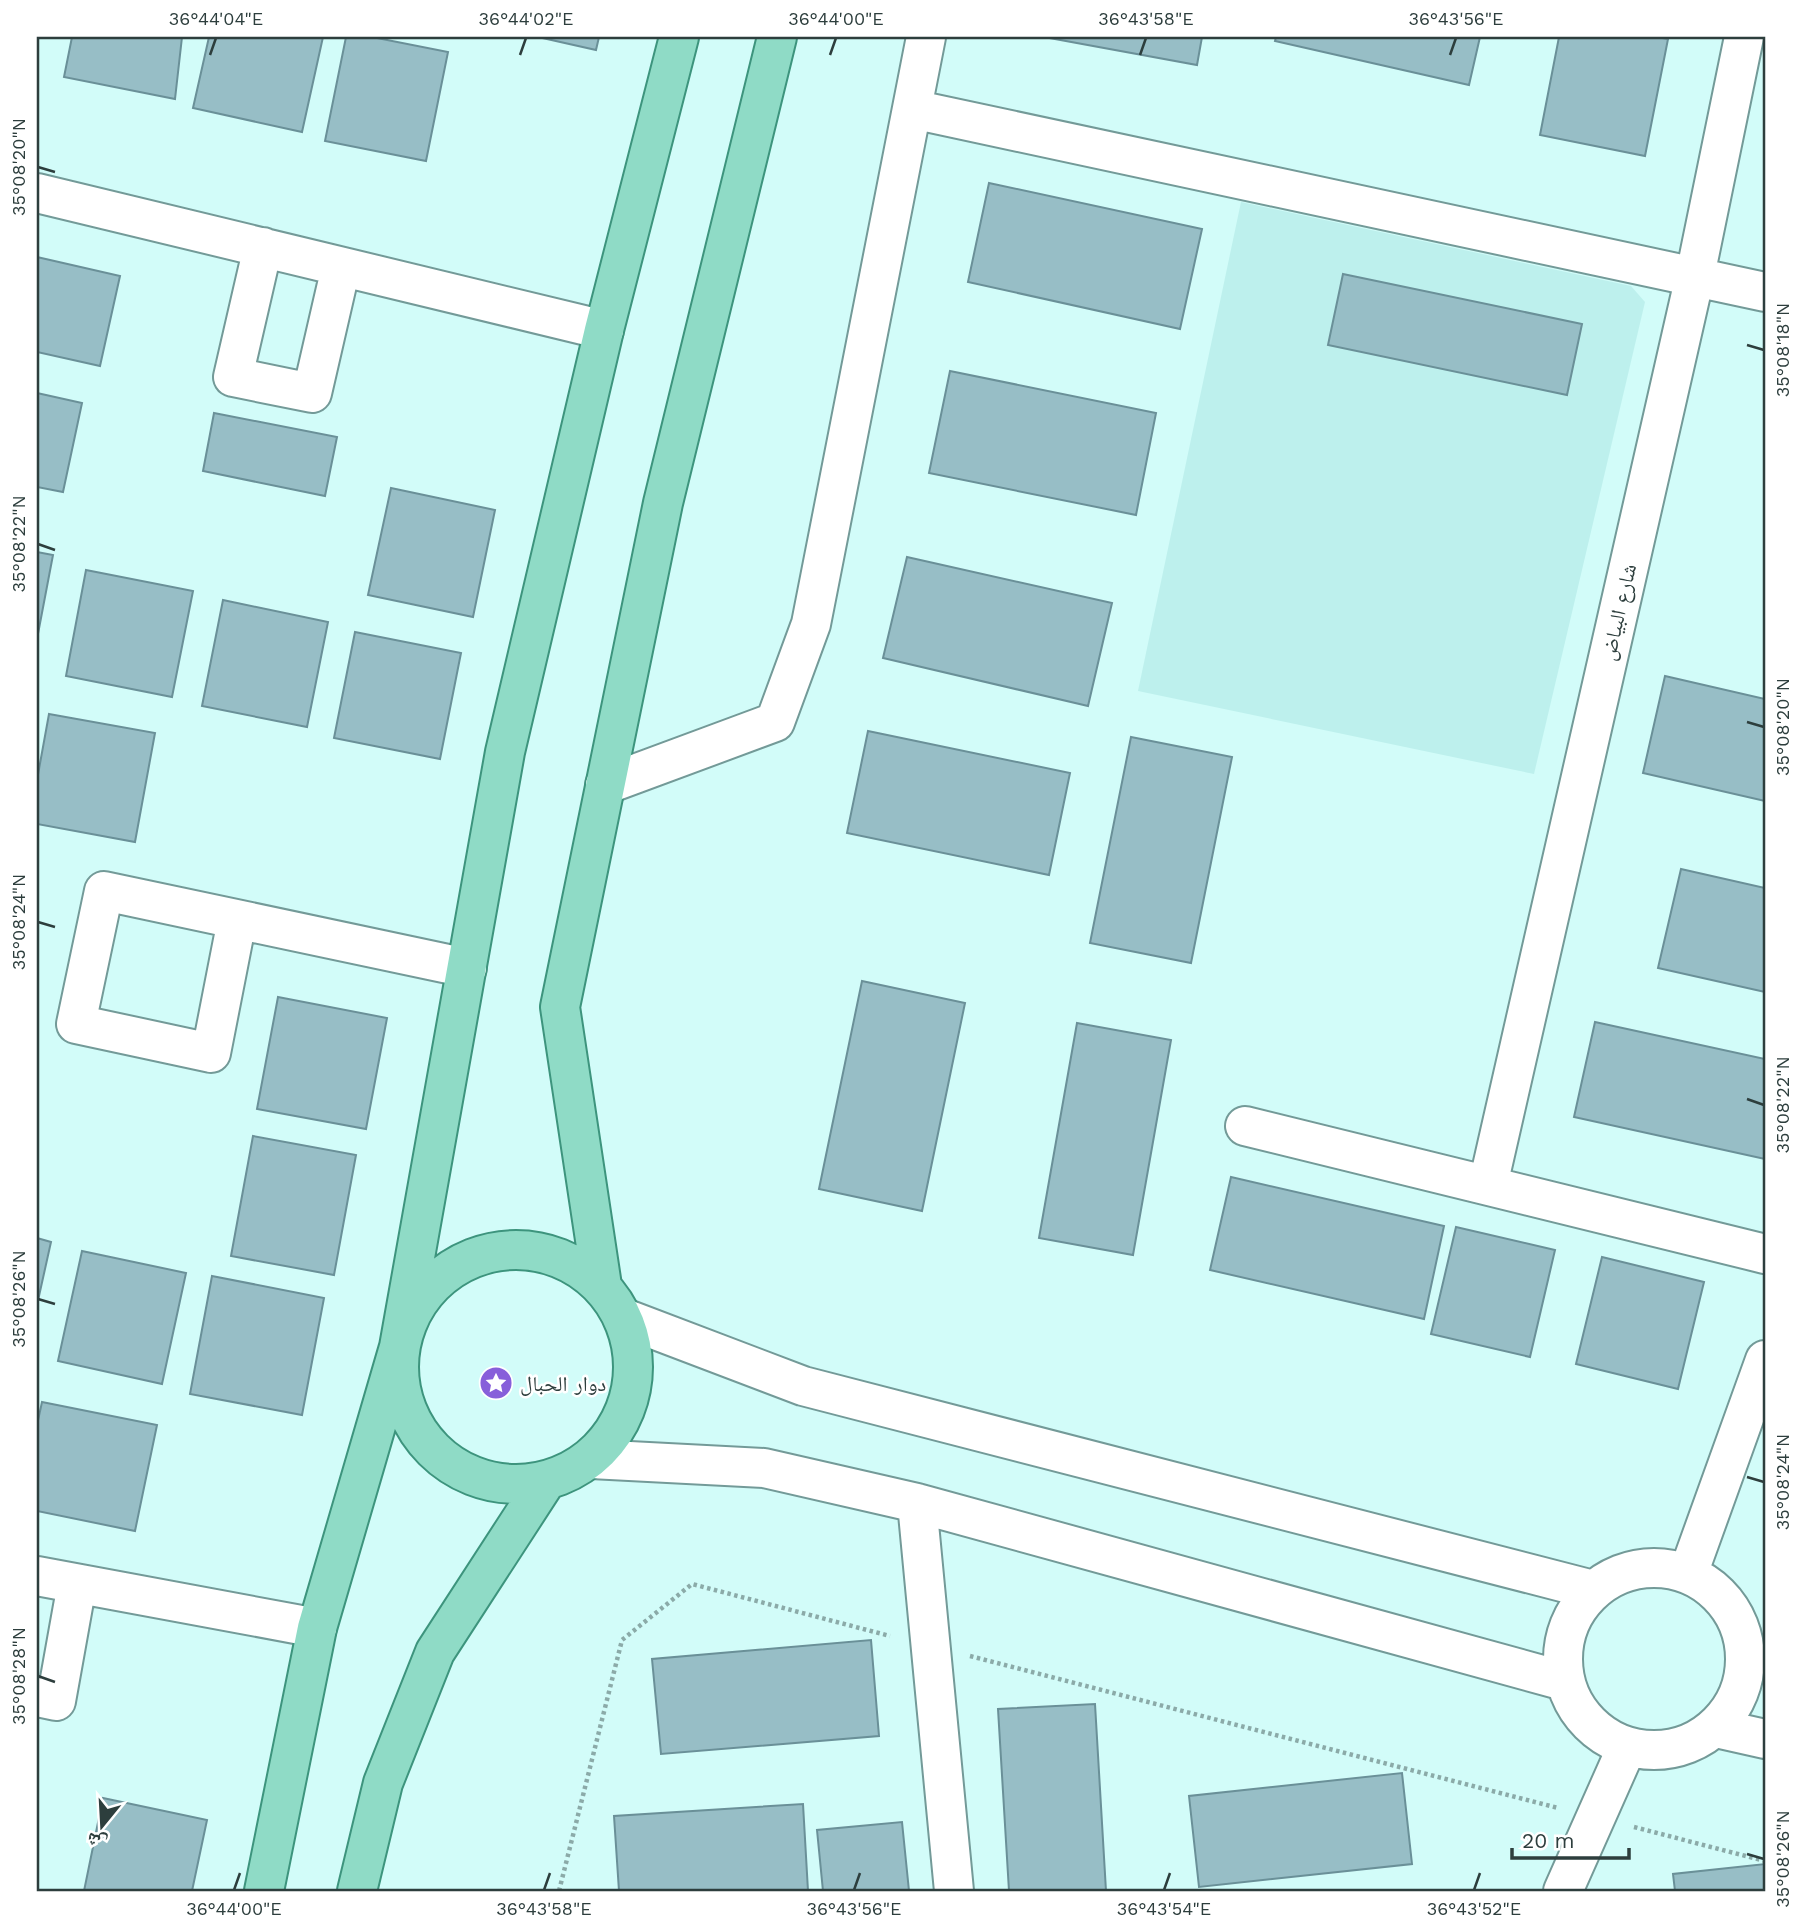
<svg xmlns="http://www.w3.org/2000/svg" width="1802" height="1928" viewBox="0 0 1802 1928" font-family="'Work Sans','Noto Naskh Arabic',sans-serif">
	<rect width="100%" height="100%" fill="#d2fcf9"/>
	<path fill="#bdf0ed" d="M1241,202l390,84 14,16 -111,472 -396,-83z"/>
	<path fill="#97bec6" stroke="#6a9098" stroke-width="2" d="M72,37h110l-7,62 -111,-22z
		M209,37h114l-21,95 -109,-24z
		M346,37h26l76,15 -22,109 -101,-20z
		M538,37h61l-3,13z
		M1044,37h158l-5,28z
		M1276,37h204l-11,48 -194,-44z
		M1559,37h98l11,2 -23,117 -105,-21z
		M989,183l213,46 -22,100 -212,-47z
		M37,257l83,19 -20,90 -63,-14z
		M1343,274l239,50 -15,71 -239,-50z
		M950,371l206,42 -20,102 -207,-42z
		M37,393l45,10 -19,89 -26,-5z
		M214,413l123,24 -12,59 -122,-25z
		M391,488l104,22 -22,107 -105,-22z
		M37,552l16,3 -16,84z
		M907,557l205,46 -24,103 -205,-48z
		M86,570l107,21 -21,106 -106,-21z
		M223,600l105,22 -21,105 -105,-21z
		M355,632l106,21 -21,106 -106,-21z
		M1665,676l100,23v102l-122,-28z
		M49,714l106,19 -20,109 -98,-18v-44z
		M868,731l202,42 -21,102 -202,-42z
		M1131,737l101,20 -41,206 -101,-20z
		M1681,869l84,19v104l-107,-24z
		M862,981l103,22 -43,208 -103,-22z
		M278,997l109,21 -21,111 -109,-20z
		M1595,1022l170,37v100l-191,-42z
		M1077,1023l94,17 -38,215 -94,-17z
		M253,1136l103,19 -22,120 -103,-19z
		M1231,1177l213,49 -20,93 -214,-49z
		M1456,1227l99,23 -25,107 -99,-23z
		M37,1238l14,4 -14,63z
		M82,1251l104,22 -24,111 -104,-23z
		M1602,1257l102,25 -26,107 -102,-25z
		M212,1276l112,22 -22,117 -112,-21z
		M42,1402l115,23 -22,106 -98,-20v-86z
		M871,1640l8,96 -218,18 -9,-95z
		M1095,1704l11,187h-97l-11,-182z
		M1402,1773l10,91 -213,23 -10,-91z
		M103,1798l104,22 -15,71h-108z
		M803,1804l5,87h-189l-5,-75z
		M902,1822l7,69h-86l-6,-61z
		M1765,1864v27h-90l-2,-17z"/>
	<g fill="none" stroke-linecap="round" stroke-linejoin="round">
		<defs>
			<path id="minor" d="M912,109l853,183
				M37,193l567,137
				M263,247l-30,130 79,16 29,-126
				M605,785l170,-63 36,-98 115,-587
				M237,920l-26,133 -135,-29 28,-133 363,77
				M1245,1126l520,128
				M1488,1185l207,-909 49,-239
				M624,1318l179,68 790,204
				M591,1459l173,9 153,35 647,178
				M917,1503l37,388
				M1563 1659a91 91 0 1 1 182 0a91 91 0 1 1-182 0Z
				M1688,1574l77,-214
				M37,1576l280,52
				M37,1697l19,4 21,-117
				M1716,1728l49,11
				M1563,1891l64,-144"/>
			<path id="major" d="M399 1367a117 117 0 1 1 234 0a117 117 0 1 1-234 0Z
				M602,1286l-42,-279 103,-504 114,-466
				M264,1891l53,-263 82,-281 106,-595 99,-422 75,-293
				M357,1891l26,-108 52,-131 111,-171"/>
		</defs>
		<use href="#minor" stroke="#739a98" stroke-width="42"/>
		<use href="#major" stroke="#3d947d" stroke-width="42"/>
		<path stroke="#8baaa8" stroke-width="4.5" stroke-dasharray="3.5 3.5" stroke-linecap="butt" d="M970,1656l588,152
			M1634,1827l131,34
			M559,1891l63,-251 70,-56 198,52"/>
		<use href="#minor" stroke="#fff" stroke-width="38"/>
		<use href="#major" stroke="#8fdbc6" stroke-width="38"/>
	</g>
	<path fill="none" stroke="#2d3e3d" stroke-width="2.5" d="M210,55l6,-17M520,55l6,-17M830,55l6,-17M1140,55l6,-17M1450,55l6,-17M38,167l17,5M1747,345l17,5M38,544l17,6M1747,722l17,5M38,922l17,5M1747,1099l17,6M38,1299l17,5M1747,1477l17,5M38,1676l17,6M1747,1854l17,5M234,1890l6,-17M544,1890l6,-17M854,1890l6,-17M1164,1890l6,-17M1474,1890l6,-17"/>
	<defs>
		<symbol id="sight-disc" viewBox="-11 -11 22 22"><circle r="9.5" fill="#875fda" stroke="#fff"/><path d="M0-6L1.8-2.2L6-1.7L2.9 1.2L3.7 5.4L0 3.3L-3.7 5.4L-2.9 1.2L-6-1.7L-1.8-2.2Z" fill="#fff"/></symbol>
	</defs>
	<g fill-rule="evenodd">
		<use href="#sight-disc" x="477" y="1364" width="38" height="38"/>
	</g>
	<g text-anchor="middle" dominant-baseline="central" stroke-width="5" stroke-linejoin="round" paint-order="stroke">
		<g font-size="21" fill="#2d3e3d" stroke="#fff">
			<text transform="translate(1618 612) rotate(-77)">شارع البياض</text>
		</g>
		<g font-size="21" fill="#2d3e3d" stroke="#fff" text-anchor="start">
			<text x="520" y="1383">دوار الحبال</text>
		</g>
	</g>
	<rect width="1802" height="1928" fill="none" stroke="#ffffff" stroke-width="77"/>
	<g transform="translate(102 1826) rotate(198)" stroke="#ffffff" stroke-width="5" paint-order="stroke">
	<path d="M0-5L12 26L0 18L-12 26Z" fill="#2d3e3d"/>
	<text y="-10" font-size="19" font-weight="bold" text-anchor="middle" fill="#2d3e3d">ش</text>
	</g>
	<path d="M1512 1848v10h117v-10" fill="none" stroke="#2d3e3d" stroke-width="3.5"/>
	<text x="1522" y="1848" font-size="21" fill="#2d3e3d" stroke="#ffffff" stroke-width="5" paint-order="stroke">20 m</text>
	<rect x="38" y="38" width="1726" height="1852" fill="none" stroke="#2d3e3d" stroke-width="2.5"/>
	<g font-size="18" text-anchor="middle" fill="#2d3e3d">
		<text x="216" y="25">36°44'04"E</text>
		<text x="526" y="25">36°44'02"E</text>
		<text x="836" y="25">36°44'00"E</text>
		<text x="1146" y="25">36°43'58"E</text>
		<text x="1456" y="25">36°43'56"E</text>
		<text transform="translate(19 167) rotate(-90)" y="6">35°08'20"N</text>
		<text transform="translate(1783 350) rotate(-90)" y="6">35°08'18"N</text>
		<text transform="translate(19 544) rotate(-90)" y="6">35°08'22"N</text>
		<text transform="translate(1783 727) rotate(-90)" y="6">35°08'20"N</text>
		<text transform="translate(19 922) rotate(-90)" y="6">35°08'24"N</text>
		<text transform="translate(1783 1105) rotate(-90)" y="6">35°08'22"N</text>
		<text transform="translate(19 1299) rotate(-90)" y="6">35°08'26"N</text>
		<text transform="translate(1783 1482) rotate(-90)" y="6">35°08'24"N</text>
		<text transform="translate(19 1676) rotate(-90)" y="6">35°08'28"N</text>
		<text transform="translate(1783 1859) rotate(-90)" y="6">35°08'26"N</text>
		<text x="234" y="1915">36°44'00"E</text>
		<text x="544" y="1915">36°43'58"E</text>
		<text x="854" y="1915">36°43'56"E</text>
		<text x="1164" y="1915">36°43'54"E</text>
		<text x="1474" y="1915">36°43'52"E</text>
	</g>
</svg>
